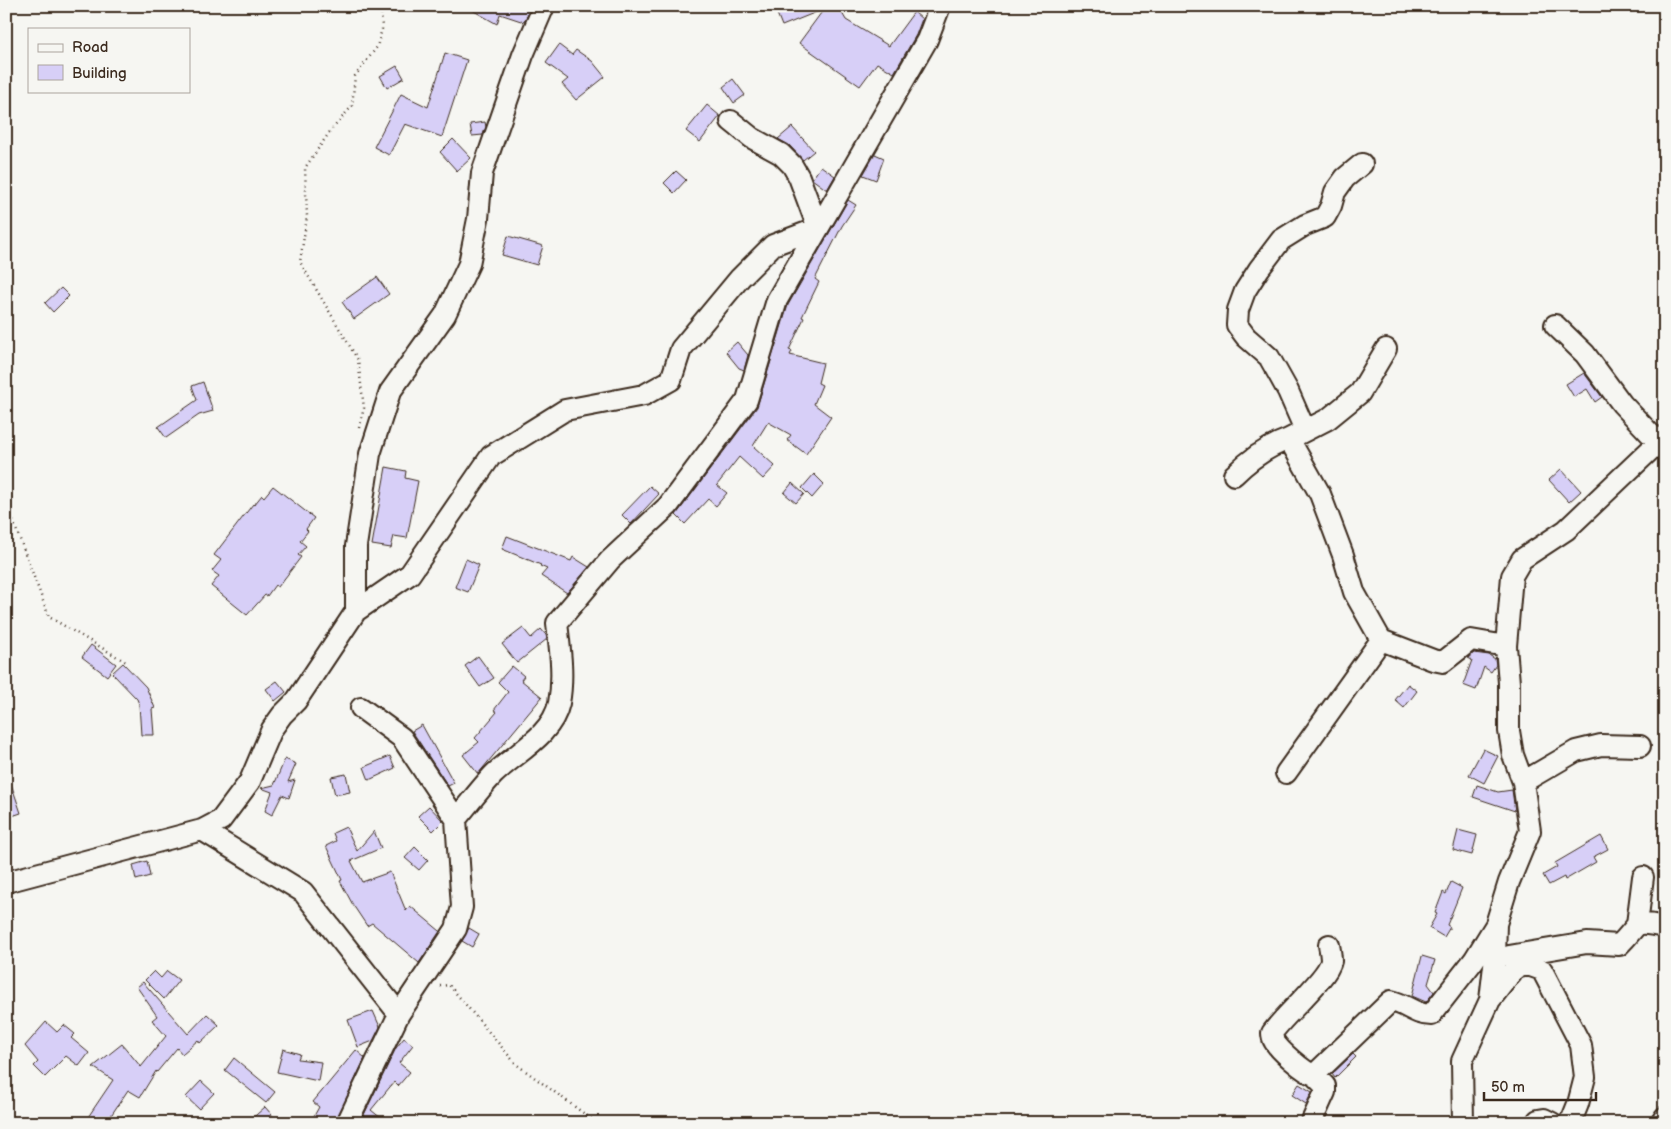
<svg xmlns="http://www.w3.org/2000/svg" width="1671" height="1129" viewBox="0 0 1671 1129" font-family="'Balsamiq Sans',sans-serif">
	<rect width="100%" height="100%" fill="#f6f6f2"/>
	<filter id="ink" filterUnits="userSpaceOnUse"><feTurbulence type="fractalNoise" baseFrequency=".02" numOctaves="2"/><feDisplacementMap in="SourceGraphic" scale="10" xChannelSelector="R" yChannelSelector="G"/><feConvolveMatrix kernelMatrix="1 2 1 2 8 2 1 2 1" color-interpolation-filters="sRGB"/></filter>
	<g filter="url(#ink)">
		<path fill="#d7cff7" stroke="#3b2a1e" d="M465,6h66l-7,16 -24,-8 -3,10z
			M774,6h64l8,14 43,26 25,-34 8,7 -6,16 -22,38 -17,-10 -17,23 -61,-43 25,-34 -42,17z
			M559,45l13,10 4,-5 16,11 13,16 -29,23 -14,-16 6,-5 -22,-16z
			M445,53l22,7 -25,77 -37,-13 -16,31 -15,-8 27,-53 27,13z
			M397,66l7,12 -17,10 -7,-12z
			M733,79l12,16 -11,8 -11,-16z
			M707,105l13,11 -20,26 -14,-11z
			M485,122l1,5 -3,8 -11,1 -2,-12z
			M792,127l22,24 -11,9 -14,-15 -11,-6z
			M453,139l18,19 -14,13 -17,-19z
			M875,154l9,4 -8,22 -13,-5z
			M821,166l14,10 -8,14 -15,-11z
			M676,171l10,9 -12,13 -10,-10z
			M848,200l8,5 -14,21 -27,53 4,3 -17,35 2,1 -15,32 3,1 -2,4 33,8 -5,20 4,2 -8,19 17,13 -25,37 -19,-14 4,-5 -23,-13 -15,24 22,20 -12,13 -24,-22 -22,28 10,8 -11,13 -8,-7 -23,25 -9,-9 81,-108 31,-102z
			M508,236l35,10 -6,19 -35,-10z
			M377,277l12,17 -35,25 -12,-17z
			M61,288l8,8 -16,16 -8,-9z
			M737,342l11,13 -4,15 -5,-2 -13,-16z
			M1584,373l18,24 -7,5 -8,-13 -13,8 -8,-13z
			M203,382l10,29 -14,4 -33,23 -8,-11 39,-27 -5,-14z
			M386,467l20,4 -1,7 13,3 -11,57 -13,-2 -3,12 -19,-3z
			M1561,469l20,22 -12,11 -20,-22z
			M814,474l10,10 -12,14 -10,-10z
			M792,483l12,11 -8,9 -12,-10z
			M273,486l41,32 -8,11 2,2 -8,10 6,5 -8,9 3,2 -23,30 -3,-2 -8,11 -2,-1 -18,20 -36,-29 8,-10 -7,-5 9,-11 -7,-5 39,-51 1,1 8,-10 2,2z
			M650,486l9,8 -28,30 -9,-9z
			M507,536l64,25 2,-4 16,10 -22,26 -26,-17 6,-7 -7,-3 1,-1 -39,-16z
			M466,559l13,6 -11,27 -13,-5z
			M523,628l8,10 10,-9 5,6 1,4 -30,24 -15,-19z
			M91,645l25,19 -9,12 -25,-19z
			M1474,653l15,2 6,4 1,6 -5,7 -7,-5 -8,23 -13,-5 9,-25 -4,-2z
			M478,656l16,22 -14,9 -15,-21z
			M123,663l23,24 9,21 -3,1 2,26h-13l-2,-31 -2,-5 -25,-26z
			M512,666l12,10 -3,4 21,17 -64,77 -15,-19 16,-13 -4,-4 22,-26 -3,-2 14,-18 -10,-10z
			M277,681l9,11 -11,9 -9,-12z
			M1408,684l9,7 -13,17 -9,-8z
			M422,725l32,58 -6,3 -36,-55z
			M1483,749l15,7 -14,27 -15,-8z
			M390,756l5,12 -26,12 -5,-13z
			M285,759l11,5 -8,18 7,-2 -6,18 -7,-3 -10,20 -7,-4 7,-19 -11,-4 13,-3z
			M346,774l4,18 -15,3 -4,-18z
			M8,775l13,38 -15,5v-42z
			M1477,785l21,7 14,-2 3,21 -42,-14z
			M429,806l14,15 -10,10 -15,-15z
			M346,827l11,24 17,-20 7,17 -30,13 11,21 28,-10 16,39 4,-5 30,25 -21,32 -47,-40 -5,3 -14,-21 -13,-24 2,-1 -16,-34 10,-5 -3,-8z
			M1458,830l19,5 -5,20 -19,-5z
			M1601,836l7,13 -15,8 3,5 -31,18 -1,-3 -15,8 -6,-10 14,-8 -2,-4z
			M415,847l13,13 -9,10 -14,-12z
			M147,861l3,15 -14,4 -3,-15z
			M1451,882l11,6 -15,37 3,2 -6,10 -15,-9 8,-14 -2,-1 8,-21 3,2z
			M469,928l10,6 -7,13 -10,-6z
			M1422,956l13,4 -7,24 6,8 -8,10 -14,-6z
			M154,971l7,7 6,-7 12,9 -15,19 -19,-19z
			M143,982l45,52 19,-20 12,11 -19,18 -2,-3 -16,14 -5,-6 -20,24 -1,-1 -16,26 -12,-7 -22,33h-22l29,-43 -20,-13 29,-23 19,23 25,-31 -14,-16 5,-4 -20,-29z
			M373,1011l7,16 -7,14 -15,6 -10,-27z
			M46,1022l11,10 7,-7 11,9 -4,4 18,15 -10,13 -13,-10 -21,21 -11,-11 4,-4 -13,-16z
			M404,1038l9,7 -14,18 11,9 -12,14 -4,-4 -23,28 16,13h-27l36,-75z
			M283,1049l17,5 -2,5 23,3 -3,19 -41,-9z
			M356,1050l9,8 -30,65h-25l9,-16 -6,-5z
			M1353,1054l3,3 -21,21 -3,-4z
			M234,1058l41,34 -9,11 -41,-33z
			M201,1081l13,12 -15,16 -13,-12z
			M1299,1084l13,8 -6,12 -14,-9z
			M265,1107l14,16h-32z"/>
		<g fill="none" stroke-linecap="round" stroke-linejoin="round">
			<defs>
				<path id="minor" d="M1555,325l30,29 37,50 37,39
					M1305,430l-17,-39 -19,-34 -23,-20 -9,-12 1,-15 7,-19 14,-22 22,-29 24,-15 20,-8 6,-11 4,-14 10,-14 17,-14
					M1234,475c17,-17 33,-28 55,-36
					M356,611l54,-37 81,-118 74,-46 79,-15 27,-15 10,-31 59,-71 33,-33 45,-17 -19,-51 -7,-12 -11,-11 -29,-16 -21,-17
					M1381,640l52,20 10,2 28,-22 35,6
					M361,708l41,30 54,81 6,88 -6,22 -57,85
					M1286,773l95,-133 -27,-48 -11,-37 -23,-61 -31,-55 39,-20 32,-26 26,-44
					M1523,782l53,-31 25,-6 39,1
					M456,819c12,-14 24,-30 37,-44 22,-22 59,-39 66,-72 5,-27 1,-54 -2,-80l53,-63 58,-54 79,-106 30,-100 150,-260 13,-34
					M202,830l101,62 96,122 -52,109
					M6,882l196,-52 19,-10 29,-39 22,-52 10,-14 14,-14 60,-90v-65l14,-92 20,-62 55,-77 24,-51 9,-45 4,-46 41,-118 21,-49
					M1637,924l6,-47
					M1329,945c1,5 2,11 2,16 -3,17 -48,55 -59,72 0,2 1,7 2,8 5,9 30,31 40,34l77,-74c16,3 23,14 40,14l43,-55 21,-34
					M1509,956l78,-13 32,2c23,-22 11,-25 46,-18
					M1490,1000l25,-32 13,-3 14,5 39,75 4,32 -7,27 -6,15 -4,4
					M1311,1123l14,-31v-6l-11,-11
					M1463,1123l-1,-62 28,-61 5,-43 1,-33 13,-42 21,-51 -7,-49 -10,-27 -4,-24v-48l-3,-37 6,-70 10,-17 44,-29 99,-94
					M1536,1123l2,-3 6,-1 8,4
					M1661,1123l4,-6"/>
			</defs>
			<use href="#minor" stroke="#3b2a1e" stroke-width="24"/>
			<path stroke="#3b2a1e" stroke-width="2.5" stroke-dasharray="1 4" stroke-linecap="butt" d="M359,428l5,-20 -6,-48 -58,-98 7,-45 -2,-49 24,-35 23,-27 3,-30 22,-29 5,-18 -1,-23
				M6,502l43,115 77,45
				M440,986l9,-1 67,79 81,59"/>
			<use href="#minor" stroke="#f6f6f2" stroke-width="20"/>
		</g>
	</g>
	<rect width="1671" height="1129" fill="none" stroke="#f6f6f2" stroke-width="25"/>
	<rect x="12" y="12" width="1646" height="1104" fill="none" stroke="#3b2a1e" stroke-width="2" filter="url(#ink)"/>
	<rect x="28" y="28" width="162" height="65" fill="#f6f6f2" stroke="#aba49d"/>
	<rect x="38" y="44" width="25" height="8" fill="#f6f6f2" stroke="#aba49d"/>
	<text x="72" y="52" font-size="15" fill="#3b2a1e">Road</text>
	<rect x="38" y="65" width="25" height="15" fill="#d7cff7" stroke="#aba49d"/>
	<text x="72" y="78" font-size="15" fill="#3b2a1e">Building</text>
	<path d="M1484 1092v8h112v-8" fill="none" stroke="#3b2a1e" stroke-width="2.5"/>
	<text x="1491" y="1092" font-size="15" fill="#3b2a1e" stroke="#f6f6f2" stroke-width="4" paint-order="stroke">50 m</text>
</svg>
